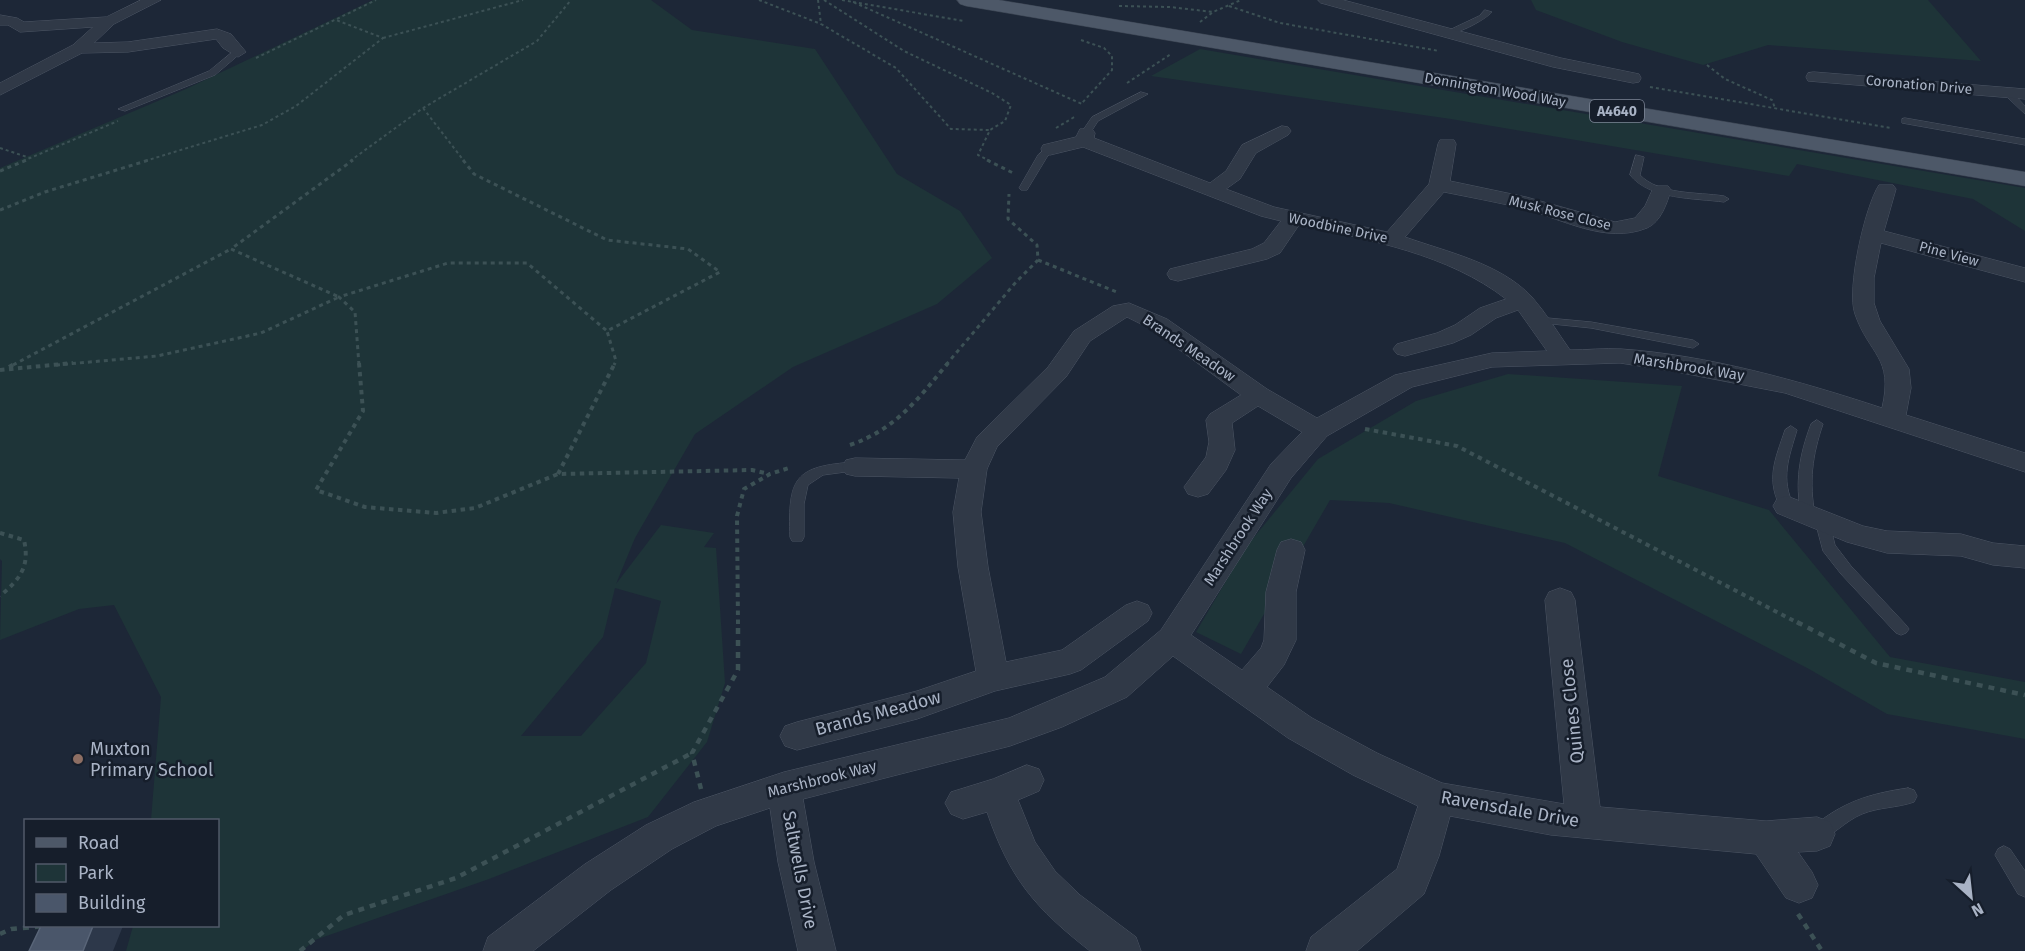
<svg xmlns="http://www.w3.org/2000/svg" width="2025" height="951" viewBox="0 0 2025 951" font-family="'Fira Sans',sans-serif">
	<rect width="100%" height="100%" fill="#1d2737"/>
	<path fill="#1e3438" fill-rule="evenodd" d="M373,0h278l41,30 123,19 82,125 63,37 32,47 -55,46 -144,63 -98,67 -60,104 -19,46 45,-59 53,8 -10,14 12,1 9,135 -18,59 -59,75 -159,62 -174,61 -13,11h-176l7,-25h85v-106h-67l10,-123 -47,-92 -35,4 -79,31 2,-79 -2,-2v-391l186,-79zM615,588l46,13 -15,62 -65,73h-60l82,-99z
		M1531,0h397l53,61 -213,-16 -65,20 -81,-23 -86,-32z
		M1200,49l825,139v43l-52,-32 -176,-35 -8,12 -338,-57 -300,-43z
		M1508,374l174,12 -24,90 111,34 121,147 135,25v57l-138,-25 -78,-45 -244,-126 -176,-40 -59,-3 -89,154 -45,-22 50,-85 72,-88 98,-58z"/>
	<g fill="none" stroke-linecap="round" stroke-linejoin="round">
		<defs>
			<path id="lane" d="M1485,10l7,2c-7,8 -40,26 -49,21l36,-17z
				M235,50l7,2 -27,23 -90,36 -7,-2 91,-38z
				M2005,91h6l14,15v8l-20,-19z
				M1141,92l7,2 -50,27 -9,14h-6l-2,-2 11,-16z
				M1905,118l120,21v6l-123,-22v-4z
				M1047,147l8,2 -8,8 -20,33h-6l-2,-2 19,-33z
				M1636,155l8,2 -4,18c19,20 58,17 84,21l5,3 -5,3c-29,-4 -74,-2 -94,-27z
				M1537,317l54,5 102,18 6,4 -6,4 -102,-20 -58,-6 -2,-2z
				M1817,420l6,4c-11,32 -14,58 -8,91l-2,4h-10l-2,-4c-6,-33 -2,-59 10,-91z
				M1791,426l6,4c-8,27 -17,49 -3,76l-7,5 -5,-1c-17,-30 -7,-50 3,-80z
				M855,462l5,2 2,3 -2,3 -37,5 -15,10 -4,19v33l-2,4h-10l-2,-4c-2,-59 4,-71 65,-75z
				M1822,516l5,1 2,4 6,24 16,21 55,59 3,4 -3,4 -5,2 -5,-2 -55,-59 -18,-23 -8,-30 2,-4z
				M1908,788l6,2 3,6 -3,6c-17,6 -35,5 -52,12 -17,7 -29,22 -45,28l-6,-2 -3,-6 3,-6c32,-26 57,-34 97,-40z
				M2004,846l6,3 15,22v26l-7,-3 -23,-39 3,-6z"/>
			<path id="street" d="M141,0h20l-47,24 -20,19 34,-1 89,-13 14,5 15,18 -8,5 -15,-9 -7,-9 -88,13 -46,1 -82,42v-12l73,-38 20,-18 -73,5 -12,-7h-8v-10l17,3 7,4 82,-5z
				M1318,0h25l218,58 78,16 2,4 -2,4 -6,1 -80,-16 -232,-64z
				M1814,72l211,17v10l-217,-18 -2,-4 2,-4z
				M1282,126l6,1 3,4 -3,4 -32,18 -16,26 -14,10 48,18 113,25 42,-48 9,-40 2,-4h14l2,4 -6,37 76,16 89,25 20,-4 10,-12 9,-20h14l3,4c-4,13 -10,32 -24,38 -42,17 -86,-10 -126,-20 -25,-6 -52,-11 -77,-16l-39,45c42,15 95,26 127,60 14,16 26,36 38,53 17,0 34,-2 51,-1 87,6 179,32 261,59 12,-51 -13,-53 -27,-94 -9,-24 10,-108 24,-129h14l3,4 -12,42 141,37v14l-144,-39 -7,35v25l6,18 29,48 2,19 -5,27 119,38v19l-240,-79 -113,-22 -52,-8 -128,4 -80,20 -85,49 -36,42 -100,157 51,35 19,-22 3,-8 2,-48 11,-42 4,-8 10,-3 10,3 4,8 -9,42v48l-12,25 -17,22 45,31 65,35 65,30 122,21 -19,-204 4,-8 11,-4 11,4 4,8 25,207 166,14 51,-4 13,5 5,12 -5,12 -13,5 -19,1 14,20 6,13 -6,13 -13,5 -13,-5 -30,-44 -205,-19 -101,-19 -11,40 -15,38 -67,57h-51l5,-14 86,-68 21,-63 -65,-31 -65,-37 -115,-82 -46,41 -65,30 -52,19 -207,53 11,63 22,89h-38l-20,-89 -8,-54 -54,18 -44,23 -61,41 -78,61h-50l5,-14 97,-73 61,-39 48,-23 90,-30 225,-54 96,-41 56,-47 110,-166 31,-32 -44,-26 -26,17 3,27 -9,20 -18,24 -10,3 -10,-3 -4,-7 22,-30 3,-15 -3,-22 4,-6 31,-19 -90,-66 -24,-12 -37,24 -24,36 -69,70 -10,22 -6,43 7,55 18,95 56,-12 64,-45 11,-4 11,4 4,8 -4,8 -67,49 -11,4 -75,17 -78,28 -120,31 -12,-4 -5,-10 5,-10 12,-4 120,-31 59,-20 -18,-104 -5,-55 6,-34 -104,-2 -9,-2 -4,-7 4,-7 9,-2 110,2 12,-23 71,-70 26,-36 39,-25 16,-3 38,16 100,70 50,29 78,-43 97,-22 55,-2 -29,-41 -22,8 -25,17 -18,8 -48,13 -8,-2 -4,-5 4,-5 40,-11 18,-8 25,-17 26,-9c-58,-45 -136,-59 -207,-74l-19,28 -13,6 -89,22 -8,-2 -3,-5 3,-5 82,-20 12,-6 17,-22 -20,-5 -178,-69 -33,8 -7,-2 -2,-4 2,-4 33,-8 4,-8h12l3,4 -1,5 116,45 16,-12 16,-26z
				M1787,496l76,30 24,5 74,3 32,9 32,3v22l-32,-3 -32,-9 -74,-3 -40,-11 -70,-29 -4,-7 4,-7z
				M1027,765l12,4 5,11 -5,11 -21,9 17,42 20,29 25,24 56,42 5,14h-51c-55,-43 -80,-72 -103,-139l-24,7 -12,-5 -6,-11 6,-11 42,-13z"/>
			<path id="primary" d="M957,0h42l1026,172v14l-1059,-180 -6,-2z"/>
		</defs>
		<use href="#lane" stroke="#4d5665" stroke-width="1"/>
		<use href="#street" stroke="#4d5665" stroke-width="1"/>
		<use href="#primary" stroke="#394250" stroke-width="1"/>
		<path stroke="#3c5155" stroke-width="2" stroke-dasharray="3 3" stroke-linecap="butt" d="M759,0l62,24
			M818,0l3,24 75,44 55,61 39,1
			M824,0l80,51 88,42 19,12 -6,16 -15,9 -12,25 12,6
			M842,0l11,2 229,102
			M853,2l111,19
			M1119,6l51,1 43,5
			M1229,6l51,17 159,28
			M1200,22l13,-10 28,-12
			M383,38l140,-38
			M1081,40l23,8 8,8v14l-30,33
			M256,58l120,-58
			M1707,65l18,14 47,21 3,8
			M1127,83l44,-29
			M1650,87l241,41
			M423,108l41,53
			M1056,128l20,-12
			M0,148l30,10
			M23,161l95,-40
			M145,161l117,-36 34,-19 87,-68 -47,-18
			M350,161l73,-53 114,-67 34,-41"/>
		<path stroke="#3c5155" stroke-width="3" stroke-dasharray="4 4" stroke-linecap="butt" d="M463,160l11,14 133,66 81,9 32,23 -113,59 9,30 -2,4
			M987,160l26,13
			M0,171l27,-11
			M0,210l45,-18 104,-32
			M1038,260l79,32
			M13,365l218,-116
			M56,365l101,-9 104,-23 78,-36 -108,-48 122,-89
			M359,365l-4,-53 -16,-15 109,-34h79l80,68
			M946,365l70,-83 22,-22 -1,-15 -29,-26 1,-25"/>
		<path stroke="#3c5155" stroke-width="4" stroke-dasharray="4.5 4.5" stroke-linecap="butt" d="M359,363l4,48 -47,79 49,17 71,6 39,-5 83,-34 194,-4 17,4
			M9,367l7,-4
			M0,370l73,-7
			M1365,429l92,17 343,178
			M850,445c46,-16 68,-46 98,-82
			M558,474l57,-111
			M0,533l24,7c6,27 -4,39 -24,56
			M738,624l-1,-108 7,-27 26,-15 22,-7"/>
		<path stroke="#3c5155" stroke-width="4.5" stroke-dasharray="6 6" stroke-linecap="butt" d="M1797,622l79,41 149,32
			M701,789l-9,-36 46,-83v-48
			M1798,914l24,37
			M0,934l11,-5 34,-3
			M300,951l44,-36 112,-37 236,-125"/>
		<use href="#lane" fill="#303947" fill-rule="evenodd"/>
		<use href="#street" fill="#303947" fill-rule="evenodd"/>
		<use href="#primary" fill="#4d5868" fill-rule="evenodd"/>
	</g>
	<path fill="#2d384a" d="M93,926h30l-10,25h-30z"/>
	<path fill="#4a566a" stroke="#596578" stroke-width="1.5" d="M41,926h52l-10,25h-54z"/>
	<circle fill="#8d6e63" stroke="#161e2b" stroke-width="2" cx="78" cy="759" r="6"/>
	<g text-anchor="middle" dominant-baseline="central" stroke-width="5" stroke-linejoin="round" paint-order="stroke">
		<g font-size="14" fill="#a9b3c5" stroke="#161e2b">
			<text transform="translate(1919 85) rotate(5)">Coronation Drive</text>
			<text transform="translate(1495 90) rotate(10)">Donnington Wood Way</text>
			<text transform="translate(1560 213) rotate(14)">Musk Rose Close</text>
			<text transform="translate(1338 228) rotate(12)">Woodbine Drive</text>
			<text transform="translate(1949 254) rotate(15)">Pine View</text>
		</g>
		<rect fill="#161e2b" stroke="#7d8697" stroke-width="1.5" x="1590" y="100" width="54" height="22" rx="4.5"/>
		<g font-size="14" font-weight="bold" fill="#a9b3c5">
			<text x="1617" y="111">A4640</text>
		</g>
		<g font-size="15" fill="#a9b3c5" stroke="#161e2b">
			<text transform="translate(1189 348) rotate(34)">Brands Meadow</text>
			<text transform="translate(1689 367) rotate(9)">Marshbrook Way</text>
			<text transform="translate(1238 537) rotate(-57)">Marshbrook Way</text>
			<text transform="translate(822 779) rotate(-14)">Marshbrook Way</text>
		</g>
		<g font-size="18" fill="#a9b3c5" stroke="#161e2b">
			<text transform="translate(1572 711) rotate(-96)">Quines Close</text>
			<text transform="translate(878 713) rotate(-15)">Brands Meadow</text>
			<text transform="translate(1510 809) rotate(10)">Ravensdale Drive</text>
			<text transform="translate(800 870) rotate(79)">Saltwells Drive</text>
		</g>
		<g font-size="18" fill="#a9b3c5" stroke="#161e2b" text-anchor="start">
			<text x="90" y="749">Muxton<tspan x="90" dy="21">Primary School</tspan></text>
		</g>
	</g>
	<rect x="24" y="819" width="195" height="108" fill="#161e2b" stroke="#515a69" stroke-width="1.5"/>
	<rect x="36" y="838" width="30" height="9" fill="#4d5868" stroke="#515a69" stroke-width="1.5"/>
	<text x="78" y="849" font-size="18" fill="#a9b3c5">Road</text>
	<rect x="36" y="864" width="30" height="18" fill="#1e3438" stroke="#515a69" stroke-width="1.5"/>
	<text x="78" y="879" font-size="18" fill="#a9b3c5">Park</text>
	<rect x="36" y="894" width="30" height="18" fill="#4a566a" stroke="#515a69" stroke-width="1.5"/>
	<text x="78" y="909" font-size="18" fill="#a9b3c5">Building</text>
	<g transform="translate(1971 897) rotate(153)" stroke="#161e2b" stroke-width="4.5" paint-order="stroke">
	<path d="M0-4.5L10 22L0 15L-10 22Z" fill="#a9b3c5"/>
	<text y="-9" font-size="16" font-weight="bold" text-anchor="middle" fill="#a9b3c5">N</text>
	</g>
</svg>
